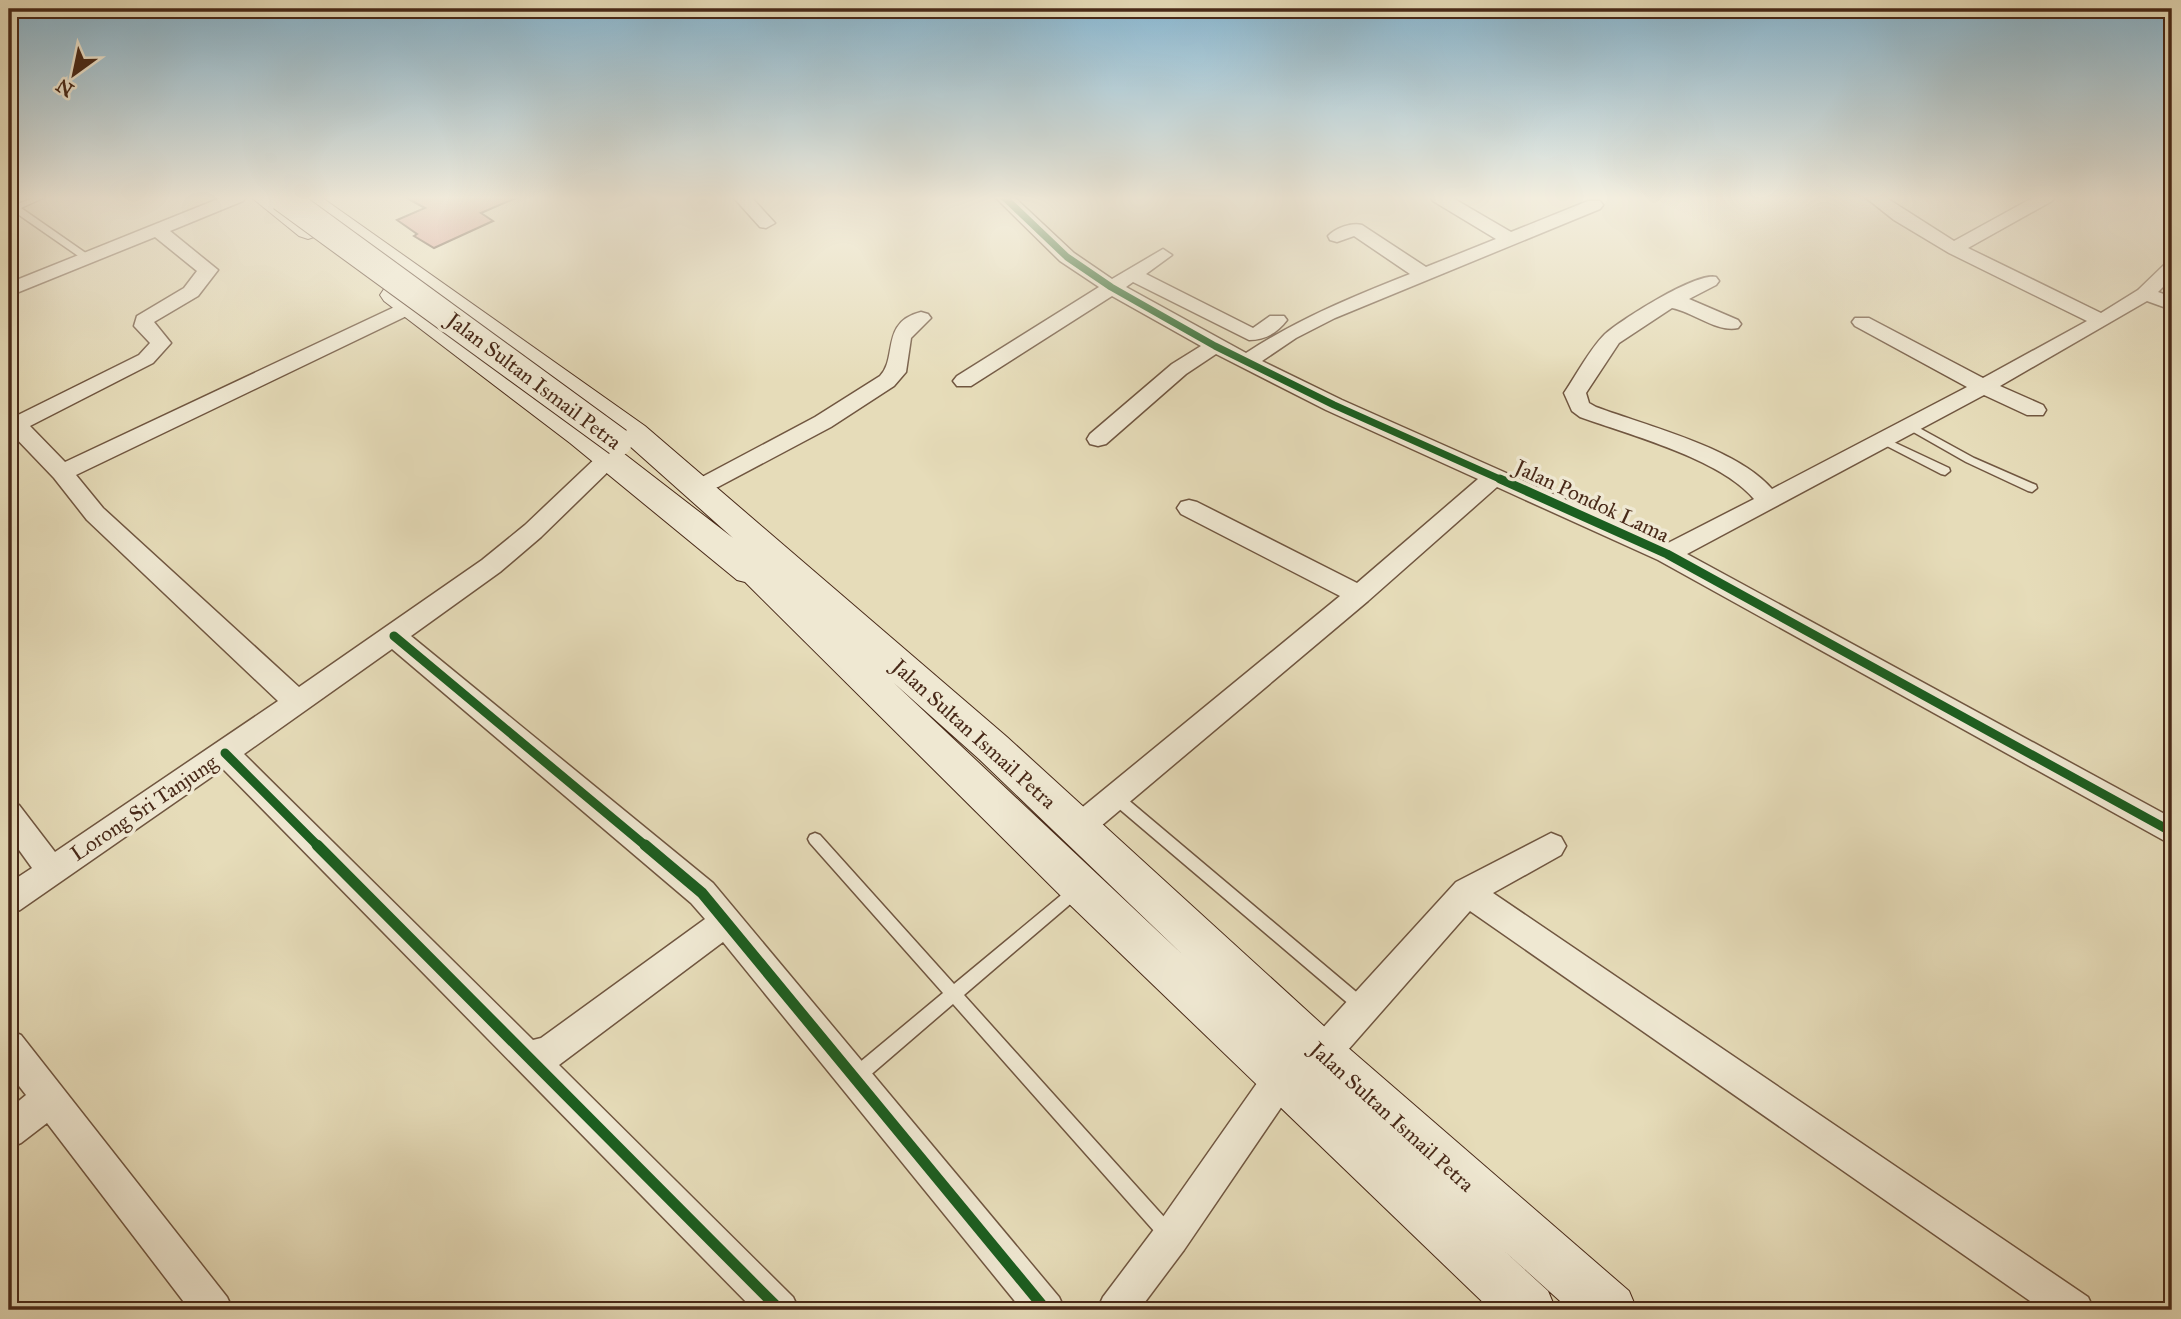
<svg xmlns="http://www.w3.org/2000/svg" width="2181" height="1319" viewBox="0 0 2181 1319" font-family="'IM FELL Great Primer',serif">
	<rect width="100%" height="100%" fill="#e6dcb9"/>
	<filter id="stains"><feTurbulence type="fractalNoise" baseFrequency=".00286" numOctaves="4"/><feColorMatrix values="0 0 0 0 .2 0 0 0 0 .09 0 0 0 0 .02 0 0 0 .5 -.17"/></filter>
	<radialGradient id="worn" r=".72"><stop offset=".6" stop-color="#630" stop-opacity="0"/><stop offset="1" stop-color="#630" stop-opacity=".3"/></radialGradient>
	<path fill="#d28d82" stroke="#482918" stroke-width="2" d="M405,197h113l-37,16 12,8 -59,27 -20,-12 3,-2 -20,-14 28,-12z"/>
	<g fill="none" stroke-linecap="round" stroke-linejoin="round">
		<defs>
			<path id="lane" d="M35,197h10l-24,11 69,48v4h-6l-75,-52v-6l7,3z
				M1912,424l62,34 62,27 1,3 -5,4 -4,-1 -62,-29 -58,-33v-4z
				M1885,438l64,30 1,3 -5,4 -4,-1 -60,-31 -1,-2z
				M1115,791l5,2 247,208 3,5 -3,5 -5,2 -5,-2 -247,-210 -2,-4 2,-4z
				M815,833l5,2 134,149 117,-97 5,-2 5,2 2,4 -2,4 -117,100 210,233 3,6 -3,6 -6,3 -6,-3 -209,-236 -93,80 -6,2 -6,-2 -2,-6 2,-6 95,-79 -133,-150 -2,-4 2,-4z"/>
			<path id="street" d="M223,197h23l-3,4 -73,30 48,39 -20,26 -44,26 17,21 -18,20 -123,63 35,36 338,-159h14l3,4 -3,4 -341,164 27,33 196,179 183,-127 43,-35 76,-72 8,-2 8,2 3,5 -3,5 -76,74 -41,35 -89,64 302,247 346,414 6,13h-43l-299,-368 -164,123 234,232 6,13h-45l-531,-541 -203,141 -11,4v-31l23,-15 -23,-32v-34l10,3 36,47 223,-151 -191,-181 -33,-42 -45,-47v-20l9,4 121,-60 11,-12 -16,-17 3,-10 47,-28 13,-17 -42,-34 -146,59v-13zM392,649l299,254 14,16 -164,119 -8,2 -289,-286z
				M733,197h18l24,26 -9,5 -6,-1z
				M995,197h19l60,56 38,26 51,-30 9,6 -26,19 107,54 17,-12h14l3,4c-10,13 -22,20 -38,20l-116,-58 -7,5 120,66c52,-34 106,-56 164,-79l-56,-38 -17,6 -7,-2 -2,-4c7,-8 24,-14 34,-11l64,42 70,-28 -63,-38 -3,-4h21l60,35 77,-31h12l3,4 -3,4 -265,109 -39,20 -34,23 80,39 324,144 88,-45c-33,-40 -124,-64 -174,-82l-8,-6 -8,-18c13,-19 25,-43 41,-59 17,-15 91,-62 111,-57l3,4 -3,4 -27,14 49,21 3,4 -3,4c-20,5 -45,-16 -66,-20l-53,35 -33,50 3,10 7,4c51,19 141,41 176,82l195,-102 -112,-61 -3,-4 3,-4h14l114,60 104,-57 -138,-68 -55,-33 -29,-23h20l69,44 80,-44h21l-3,4 -84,47 133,65 37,-23 27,-26 7,-2v16l-14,14 14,5v13l-25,-9 -147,85 43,19 3,5 -3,5h-16l-43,-20 -297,159 485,264v27l-514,-285 -161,-73 -129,114 -280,236 -10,4 -10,-4 -5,-9 5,-9 272,-223 -159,-82 -4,-6 4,-6 8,-2 8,2 160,81 121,-104 -152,-69 -110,-56 -30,20 -80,70 -8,2 -8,-2 -3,-5 3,-5 82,-70 29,-18 -89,-50 -141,90h-14l-4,-5 4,-5 142,-89 -39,-26z
				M921,312l7,2 3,4 -20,20 -5,34 -12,14 -63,41 -113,60 -8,3 -8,-3 -4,-5 4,-5 113,-60 65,-41c18,-18 0,-54 41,-64z
				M1551,833l10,4 5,9 -5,9 -68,38 595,404 6,13h-51l-573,-399 -137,156 -12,4 -12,-4 -5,-12 5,-12 147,-161z
				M9,1030l12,5 206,262 6,13h-43l-143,-187 -26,20 -12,5v-39l17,-14 -17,-22z
				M1281,1061l12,5 5,12 -5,12 -109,160 -45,60h-42l6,-13 55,-73 111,-158z"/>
			<path id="secondary" d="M251,197h27l43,34 -4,5 -9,3 -9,-3z
				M293,197h28l324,229 362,311 331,302 291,252 8,19h-67l-70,-63 48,44 8,19h-65l-426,-410 -320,-318 -8,-2 -167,-137 -186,-142 -4,-6 4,-6 10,-2 10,2 188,140 141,109 -110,-98zM894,683l85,76 204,196z"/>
		</defs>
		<use href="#lane" stroke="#705640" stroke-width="3"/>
		<use href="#street" stroke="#705640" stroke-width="3"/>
		<use href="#secondary" stroke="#482918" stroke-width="2"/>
		<use href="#lane" fill="#efe8d2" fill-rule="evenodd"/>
		<use href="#street" fill="#efe8d2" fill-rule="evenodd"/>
		<use href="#secondary" fill="#efe8d2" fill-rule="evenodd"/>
		<defs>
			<path id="secondary-bridge" d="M282,197l336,245"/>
		</defs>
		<use href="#secondary-bridge" stroke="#482918" stroke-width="30" stroke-linecap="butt"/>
		<use href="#secondary-bridge" stroke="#efe8d2" stroke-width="28"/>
		<defs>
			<path id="cycleway-far2" d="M1004,197l63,60 44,30 104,59 119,59 170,76"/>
			<path id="cycleway-far1" d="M1500,479l167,75 505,278
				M394,636l253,211
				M225,753l94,94"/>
			<path id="cycleway" d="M317,845l463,465
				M645,845l57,48 344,417"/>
		</defs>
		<use href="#cycleway-far2" stroke="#efe8d2" stroke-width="10"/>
		<use href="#cycleway-far1" stroke="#efe8d2" stroke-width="13"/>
		<use href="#cycleway" stroke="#efe8d2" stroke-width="16"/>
		<use href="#cycleway-far2" stroke="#1b5e20" stroke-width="7"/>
		<use href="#cycleway-far1" stroke="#1b5e20" stroke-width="9"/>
		<use href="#cycleway" stroke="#1b5e20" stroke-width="11"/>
	</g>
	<linearGradient id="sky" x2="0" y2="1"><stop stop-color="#87b7d2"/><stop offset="0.52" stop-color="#f4efe0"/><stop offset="1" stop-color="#f4efe0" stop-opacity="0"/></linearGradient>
	<rect width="2181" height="381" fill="url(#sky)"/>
	<g text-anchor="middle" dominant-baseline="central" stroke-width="7" stroke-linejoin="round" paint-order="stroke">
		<g font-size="21" fill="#482918" stroke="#efe8d2">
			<text transform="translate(534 381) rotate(37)">Jalan Sultan Ismail Petra</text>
			<text transform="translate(1592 501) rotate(25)">Jalan Pondok Lama</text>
			<text transform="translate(974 734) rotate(42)">Jalan Sultan Ismail Petra</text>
			<text transform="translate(144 808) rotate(-34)">Lorong Sri Tanjung</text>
			<text transform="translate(1392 1117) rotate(42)">Jalan Sultan Ismail Petra</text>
		</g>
	</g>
	<rect width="2181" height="1319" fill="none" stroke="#e6dcb9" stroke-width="35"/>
	<rect x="10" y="10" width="2160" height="1298" fill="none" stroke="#482918" stroke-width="3.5"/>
	<rect x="18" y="18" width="2146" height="1284" fill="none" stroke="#482918" stroke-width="2"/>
	<g transform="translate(74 74) rotate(213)" stroke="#efe8d2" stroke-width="5" paint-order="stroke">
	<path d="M0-5L12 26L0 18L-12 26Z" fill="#482918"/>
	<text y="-10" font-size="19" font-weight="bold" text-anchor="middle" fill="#482918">N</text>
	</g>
	<rect width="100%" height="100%" filter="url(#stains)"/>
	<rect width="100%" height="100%" fill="url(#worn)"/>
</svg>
